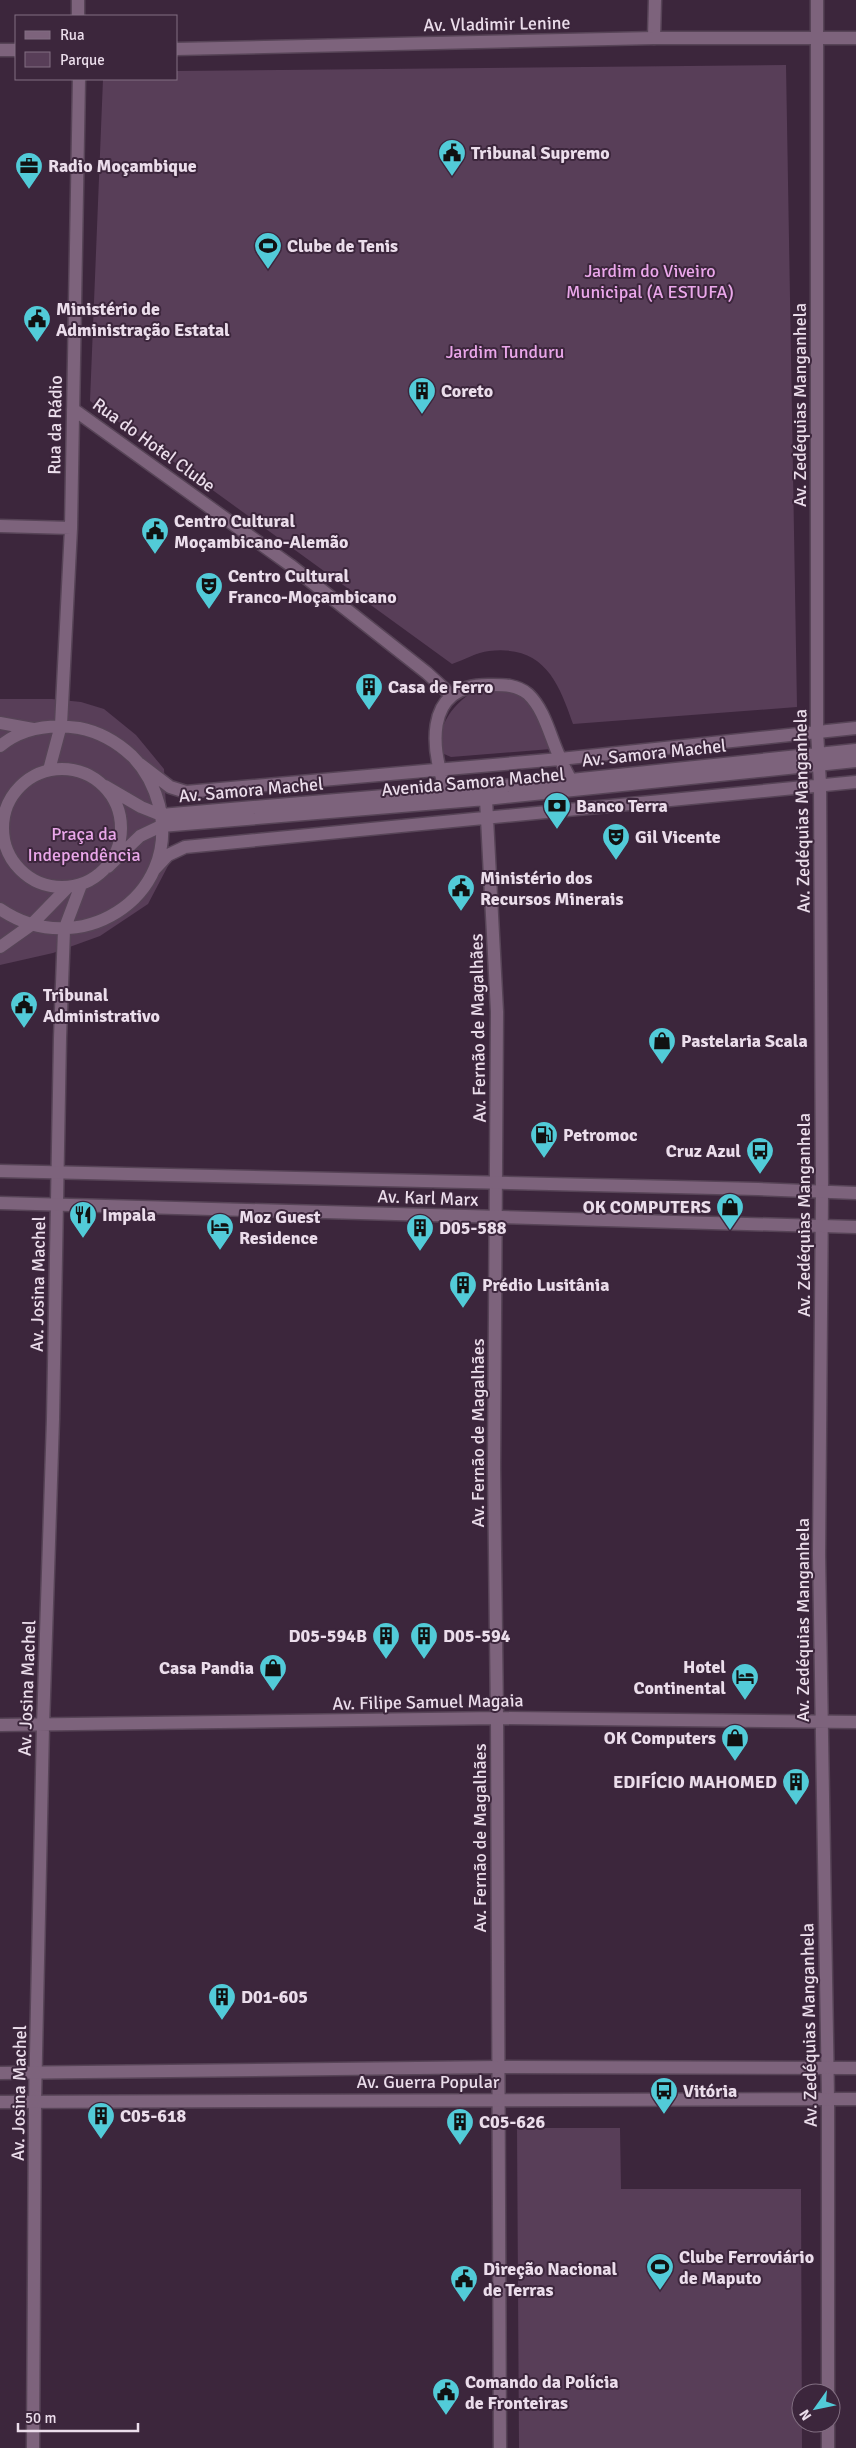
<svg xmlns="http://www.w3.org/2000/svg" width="856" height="2448" viewBox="0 0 856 2448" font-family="Signika,sans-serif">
	<rect width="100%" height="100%" fill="#3c263c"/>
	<path fill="#583e58" d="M786,65l11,642 -224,17c-15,-44 -30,-79 -84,-73 -12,1 -25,9 -37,13l-362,-263 13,-322h73v-8z
		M507,685l26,16 18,48 -100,8 -7,-3c-11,-25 10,-52 31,-63 9,-4 22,-4 32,-6z
		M0,699h52l29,3 23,7 32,26 28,34 5,95 -21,40 -48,32 -47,17 -53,12z
		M517,2128h103l1,61h180l1,259h-283z"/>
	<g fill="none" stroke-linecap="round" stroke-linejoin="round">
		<defs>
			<path id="minor" d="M817,0v731l3,53 2,408 -3,363 9,543v295
				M654,38l1,-38
				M73,409l217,156 137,108 24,22
				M0,526l71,2
				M0,723l33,6
				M0,746c22,-18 51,-22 79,-18 21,4 38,14 53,28 14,14 22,30 27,49 23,94 -82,157 -159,104
				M140,764l30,23 16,5 374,-33 296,-31
				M3 828a59 59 0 1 1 118 0a59 59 0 1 1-118 0Z
				M49,770l12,-45 10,-197 8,-449
				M105,786l36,21 20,8 410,-35 285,-30
				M449,798c-18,-45 -28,-113 39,-113 14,0 28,-1 40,9 17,16 22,43 32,64 4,10 9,18 13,27
				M486,799l11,213 -3,455 3,251 3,730
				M108,867l32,-31 21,-10 325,-27 370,-38
				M154,870l14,-15 17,-8 671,-65
				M0,947l31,-22 37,-38
				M0,1725l497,-7 359,4
				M33,2448l2,-347 8,-375 10,-307 7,-381 4,-108 17,-45
				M828,2448v-25"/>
			<path id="tertiary" d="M0,1171l758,18 98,4
				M0,1203l856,24"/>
			<path id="secondary" d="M78,0v16
				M176,49l478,-11h202
				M0,50h16
				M0,2073l498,-6 358,1
				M0,2102l856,-3"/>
		</defs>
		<use href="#minor" stroke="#574457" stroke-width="15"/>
		<use href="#tertiary" stroke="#574457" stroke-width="15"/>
		<use href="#secondary" stroke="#574457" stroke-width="15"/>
		<use href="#minor" stroke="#7d637c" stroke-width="12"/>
		<use href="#tertiary" stroke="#7d637c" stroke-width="12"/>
		<use href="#secondary" stroke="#7d637c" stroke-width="12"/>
	</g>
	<defs>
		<symbol id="civic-pin" viewBox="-11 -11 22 30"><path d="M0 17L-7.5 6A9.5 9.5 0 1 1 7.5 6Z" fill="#52cbd8" stroke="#3c263c"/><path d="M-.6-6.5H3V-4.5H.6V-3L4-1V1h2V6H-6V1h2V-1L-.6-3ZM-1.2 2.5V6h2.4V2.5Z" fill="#111"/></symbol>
		<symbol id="office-pin" viewBox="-11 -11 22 30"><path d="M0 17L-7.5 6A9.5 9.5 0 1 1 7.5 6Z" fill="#52cbd8" stroke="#3c263c"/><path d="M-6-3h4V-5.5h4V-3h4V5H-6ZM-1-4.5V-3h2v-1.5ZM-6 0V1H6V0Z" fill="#111"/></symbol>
		<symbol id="stadium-pin" viewBox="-11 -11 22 30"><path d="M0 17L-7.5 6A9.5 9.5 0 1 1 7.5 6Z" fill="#52cbd8" stroke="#3c263c"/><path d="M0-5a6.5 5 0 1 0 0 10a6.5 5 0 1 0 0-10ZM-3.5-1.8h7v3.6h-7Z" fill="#111"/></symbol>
		<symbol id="building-pin" viewBox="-11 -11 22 30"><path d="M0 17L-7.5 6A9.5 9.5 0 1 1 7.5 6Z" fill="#52cbd8" stroke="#3c263c"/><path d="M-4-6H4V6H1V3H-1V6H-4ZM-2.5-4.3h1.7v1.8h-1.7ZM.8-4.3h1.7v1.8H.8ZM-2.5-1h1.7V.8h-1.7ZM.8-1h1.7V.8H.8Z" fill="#111"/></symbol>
		<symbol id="theatre-pin" viewBox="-11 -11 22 30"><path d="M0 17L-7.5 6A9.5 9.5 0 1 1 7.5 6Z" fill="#52cbd8" stroke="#3c263c"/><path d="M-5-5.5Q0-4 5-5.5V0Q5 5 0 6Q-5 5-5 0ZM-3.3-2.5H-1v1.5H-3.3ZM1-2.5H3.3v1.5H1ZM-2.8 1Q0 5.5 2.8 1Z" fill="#111"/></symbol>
		<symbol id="bank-pin" viewBox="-11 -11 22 30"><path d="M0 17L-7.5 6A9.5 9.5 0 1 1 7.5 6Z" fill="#52cbd8" stroke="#3c263c"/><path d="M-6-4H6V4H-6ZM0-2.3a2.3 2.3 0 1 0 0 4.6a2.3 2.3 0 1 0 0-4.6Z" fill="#111"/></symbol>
		<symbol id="shop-pin" viewBox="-11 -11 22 30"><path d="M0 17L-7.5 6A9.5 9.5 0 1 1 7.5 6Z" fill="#52cbd8" stroke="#3c263c"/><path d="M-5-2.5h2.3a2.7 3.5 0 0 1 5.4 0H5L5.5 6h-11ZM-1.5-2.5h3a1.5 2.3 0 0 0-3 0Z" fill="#111"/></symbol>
		<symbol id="fuel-pin" viewBox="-11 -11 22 30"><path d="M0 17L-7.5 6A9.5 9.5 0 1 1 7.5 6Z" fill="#52cbd8" stroke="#3c263c"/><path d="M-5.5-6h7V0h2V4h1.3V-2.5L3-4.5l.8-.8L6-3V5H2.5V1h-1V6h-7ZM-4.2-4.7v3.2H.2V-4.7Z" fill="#111"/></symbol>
		<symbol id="bus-pin" viewBox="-11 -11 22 30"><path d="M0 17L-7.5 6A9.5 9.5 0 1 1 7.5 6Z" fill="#52cbd8" stroke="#3c263c"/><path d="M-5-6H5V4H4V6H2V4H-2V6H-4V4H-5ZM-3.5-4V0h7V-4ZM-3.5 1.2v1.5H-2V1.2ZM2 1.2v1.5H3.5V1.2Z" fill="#111"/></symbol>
		<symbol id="restaurant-pin" viewBox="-11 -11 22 30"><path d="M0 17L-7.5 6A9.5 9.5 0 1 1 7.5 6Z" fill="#52cbd8" stroke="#3c263c"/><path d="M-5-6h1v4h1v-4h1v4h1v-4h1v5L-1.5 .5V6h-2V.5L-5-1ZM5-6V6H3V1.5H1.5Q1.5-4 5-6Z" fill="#111"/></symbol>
		<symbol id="hotel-pin" viewBox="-11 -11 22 30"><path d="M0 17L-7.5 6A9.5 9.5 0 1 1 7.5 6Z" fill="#52cbd8" stroke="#3c263c"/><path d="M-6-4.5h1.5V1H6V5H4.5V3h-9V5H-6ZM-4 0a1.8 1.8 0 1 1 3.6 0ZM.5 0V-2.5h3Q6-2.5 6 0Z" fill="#111"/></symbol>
	</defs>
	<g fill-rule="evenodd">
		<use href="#civic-pin" x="436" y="137" width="32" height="43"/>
		<use href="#office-pin" x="13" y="150" width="32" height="43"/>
		<use href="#stadium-pin" x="252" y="230" width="32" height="43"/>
		<use href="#civic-pin" x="21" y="303" width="32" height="43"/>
		<use href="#building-pin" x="406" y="375" width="32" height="43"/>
		<use href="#civic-pin" x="139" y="515" width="32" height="43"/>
		<use href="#theatre-pin" x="193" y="570" width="32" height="43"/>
		<use href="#building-pin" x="353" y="671" width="32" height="43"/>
		<use href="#bank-pin" x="541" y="790" width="32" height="43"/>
		<use href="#theatre-pin" x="600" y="821" width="32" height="43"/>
		<use href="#civic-pin" x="445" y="872" width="32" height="43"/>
		<use href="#civic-pin" x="8" y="989" width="32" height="43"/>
		<use href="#shop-pin" x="646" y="1025" width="32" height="43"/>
		<use href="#fuel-pin" x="528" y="1119" width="32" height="43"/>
		<use href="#bus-pin" x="744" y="1135" width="32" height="43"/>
		<use href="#shop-pin" x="714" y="1191" width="32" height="43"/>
		<use href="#restaurant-pin" x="67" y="1199" width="32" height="43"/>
		<use href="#hotel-pin" x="204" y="1211" width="32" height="43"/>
		<use href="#building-pin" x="404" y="1212" width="32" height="43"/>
		<use href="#building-pin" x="447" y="1269" width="32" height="43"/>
		<use href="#building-pin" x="370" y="1620" width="32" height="43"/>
		<use href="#building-pin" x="408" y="1620" width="32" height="43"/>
		<use href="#shop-pin" x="257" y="1652" width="32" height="43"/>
		<use href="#hotel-pin" x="729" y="1661" width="32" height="43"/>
		<use href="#shop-pin" x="719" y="1722" width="32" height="43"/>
		<use href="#building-pin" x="780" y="1766" width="32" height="43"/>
		<use href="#building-pin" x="206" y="1981" width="32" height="43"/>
		<use href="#bus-pin" x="648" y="2075" width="32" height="43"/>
		<use href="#building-pin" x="85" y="2100" width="32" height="43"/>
		<use href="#building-pin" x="444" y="2106" width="32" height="43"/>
		<use href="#stadium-pin" x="644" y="2251" width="32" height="43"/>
		<use href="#civic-pin" x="448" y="2263" width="32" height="43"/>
		<use href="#civic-pin" x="430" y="2376" width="32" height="43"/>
	</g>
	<g text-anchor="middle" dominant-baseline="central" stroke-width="4" stroke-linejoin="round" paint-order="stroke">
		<g font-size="18" fill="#ebddeb" stroke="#3c263c">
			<text transform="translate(497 24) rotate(-1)">Av. Vladimir Lenine</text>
			<text transform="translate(800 405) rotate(-90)">Av. Zedéquias Manganhela</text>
			<text transform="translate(55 425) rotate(-89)">Rua da Rádio</text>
			<text transform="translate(154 445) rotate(36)">Rua do Hotel Clube</text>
			<text transform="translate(654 753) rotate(-6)">Av. Samora Machel</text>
			<text transform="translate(473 782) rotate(-5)">Avenida Samora Machel</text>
			<text transform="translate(251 790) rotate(-5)">Av. Samora Machel</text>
			<text transform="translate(802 811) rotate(-91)">Av. Zedéquias Manganhela</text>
			<text transform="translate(478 1028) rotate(-91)">Av. Fernão de Magalhães</text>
			<text transform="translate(428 1198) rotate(2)">Av. Karl Marx</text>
			<text transform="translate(804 1215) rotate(-90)">Av. Zedéquias Manganhela</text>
			<text transform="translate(38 1284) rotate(-89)">Av. Josina Machel</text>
			<text transform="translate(478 1433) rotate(-90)">Av. Fernão de Magalhães</text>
			<text transform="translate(803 1620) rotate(-90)">Av. Zedéquias Manganhela</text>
			<text transform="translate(27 1688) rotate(-88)">Av. Josina Machel</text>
			<text transform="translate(428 1702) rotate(-1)">Av. Filipe Samuel Magaia</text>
			<text transform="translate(480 1838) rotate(-90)">Av. Fernão de Magalhães</text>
			<text transform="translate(809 2025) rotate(-91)">Av. Zedéquias Manganhela</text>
			<text x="428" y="2082">Av. Guerra Popular</text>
			<text transform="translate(19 2093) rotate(-89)">Av. Josina Machel</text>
		</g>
		<g font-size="18" font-weight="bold" fill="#ebddeb" stroke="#3c263c" text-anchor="start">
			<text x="471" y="153">Tribunal Supremo</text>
			<text x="48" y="166">Radio Moçambique</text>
			<text x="287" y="246">Clube de Tenis</text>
			<text x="56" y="309">Ministério de<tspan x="56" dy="21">Administração Estatal</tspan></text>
			<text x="441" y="391">Coreto</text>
			<text x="174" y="521">Centro Cultural<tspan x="174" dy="21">Moçambicano-Alemão</tspan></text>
			<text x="228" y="576">Centro Cultural<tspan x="228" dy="21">Franco-Moçambicano</tspan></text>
			<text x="388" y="687">Casa de Ferro</text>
			<text x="576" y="806">Banco Terra</text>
			<text x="635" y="837">Gil Vicente</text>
			<text x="480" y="878">Ministério dos<tspan x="480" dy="21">Recursos Minerais</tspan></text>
			<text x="43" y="995">Tribunal<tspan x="43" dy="21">Administrativo</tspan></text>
			<text x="681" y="1041">Pastelaria Scala</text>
			<text x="563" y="1135">Petromoc</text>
			<text x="741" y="1151" text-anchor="end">Cruz Azul</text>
			<text x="711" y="1207" text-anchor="end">OK COMPUTERS</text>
			<text x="102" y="1215">Impala</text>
			<text x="239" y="1217">Moz Guest<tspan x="239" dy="21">Residence</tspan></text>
			<text x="439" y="1228">D05-588</text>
			<text x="482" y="1285">Prédio Lusitânia</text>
			<text x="367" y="1636" text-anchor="end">D05-594B</text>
			<text x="443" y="1636">D05-594</text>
			<text x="726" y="1667" text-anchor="end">Hotel<tspan x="726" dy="21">Continental</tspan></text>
			<text x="254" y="1668" text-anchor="end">Casa Pandia</text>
			<text x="716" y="1738" text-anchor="end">OK Computers</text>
			<text x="777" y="1782" text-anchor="end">EDIFÍCIO MAHOMED</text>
			<text x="241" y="1997">D01-605</text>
			<text x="683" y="2091">Vitória</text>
			<text x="120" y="2116">C05-618</text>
			<text x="479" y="2122">C05-626</text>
			<text x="679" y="2257">Clube Ferroviário<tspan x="679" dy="21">de Maputo</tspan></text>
			<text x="483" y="2269">Direção Nacional<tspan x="483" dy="21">de Terras</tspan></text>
			<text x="465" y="2382">Comando da Polícia<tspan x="465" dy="21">de Fronteiras</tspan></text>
		</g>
		<g font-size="18" fill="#eaa7ea" stroke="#3c263c">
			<text x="650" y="271">Jardim do Viveiro<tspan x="650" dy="21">Municipal (A ESTUFA)</tspan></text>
			<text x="505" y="352">Jardim Tunduru</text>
			<text x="84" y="834">Praça da<tspan x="84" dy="21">Independência</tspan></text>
		</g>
	</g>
	<rect x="15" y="15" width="162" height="65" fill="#3c263c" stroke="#826f82"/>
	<rect x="25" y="31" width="25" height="8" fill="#7d637c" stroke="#826f82"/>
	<text x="60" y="40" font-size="15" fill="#ebddeb">Rua</text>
	<rect x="25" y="52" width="25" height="15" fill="#583e58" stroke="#826f82"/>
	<text x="60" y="65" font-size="15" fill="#ebddeb">Parque</text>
	<g transform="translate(816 2408) rotate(237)"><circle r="24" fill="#3c263c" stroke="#826f82"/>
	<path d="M0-4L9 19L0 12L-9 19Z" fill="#52cbd8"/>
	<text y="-8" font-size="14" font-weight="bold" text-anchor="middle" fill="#ebddeb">N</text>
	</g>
	<path d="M18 2423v8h120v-8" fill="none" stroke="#ebddeb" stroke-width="2.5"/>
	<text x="25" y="2423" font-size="15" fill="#ebddeb" stroke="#3c263c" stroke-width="4" paint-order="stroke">50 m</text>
</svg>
